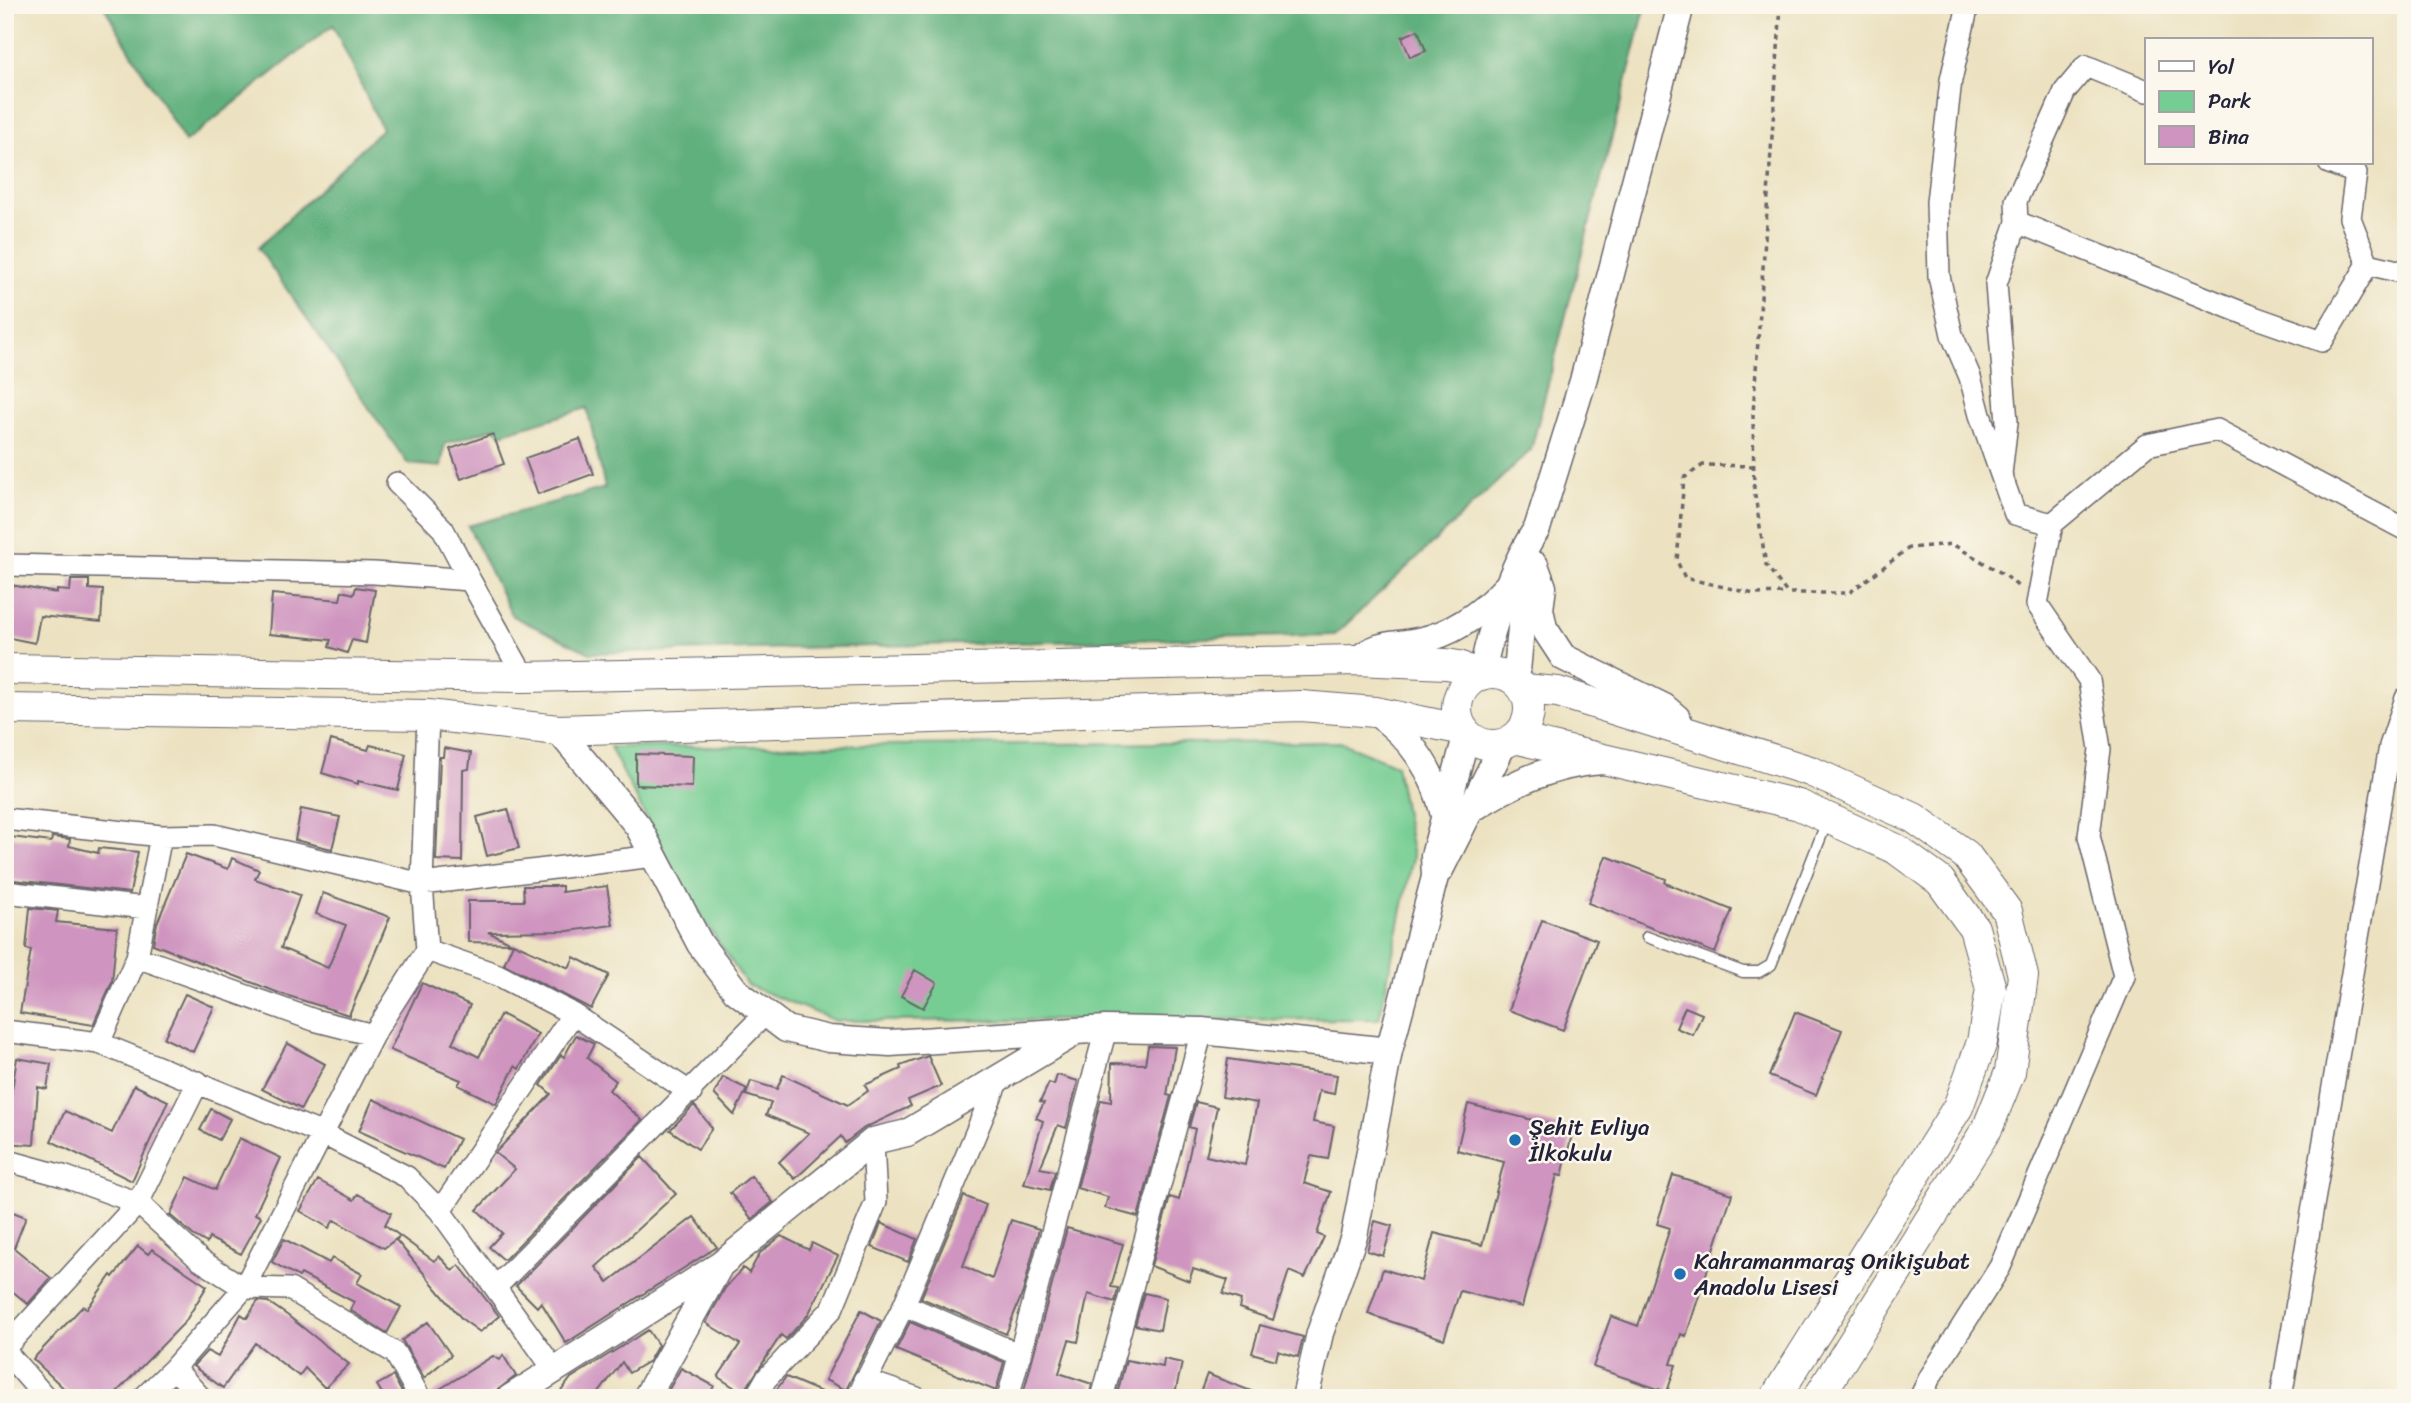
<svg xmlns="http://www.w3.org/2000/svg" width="2411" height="1403" viewBox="0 0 2411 1403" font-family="Sriracha,sans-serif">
	<rect width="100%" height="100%" fill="#fbf7ec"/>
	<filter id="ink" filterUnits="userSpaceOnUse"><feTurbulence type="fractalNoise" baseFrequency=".0143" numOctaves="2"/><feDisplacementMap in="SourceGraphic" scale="14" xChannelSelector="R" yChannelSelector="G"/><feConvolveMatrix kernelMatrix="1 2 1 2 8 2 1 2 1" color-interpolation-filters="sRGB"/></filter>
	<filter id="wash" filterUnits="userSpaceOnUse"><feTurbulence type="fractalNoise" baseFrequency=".00686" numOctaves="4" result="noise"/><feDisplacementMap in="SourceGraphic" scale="28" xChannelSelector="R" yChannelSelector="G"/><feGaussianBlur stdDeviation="1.57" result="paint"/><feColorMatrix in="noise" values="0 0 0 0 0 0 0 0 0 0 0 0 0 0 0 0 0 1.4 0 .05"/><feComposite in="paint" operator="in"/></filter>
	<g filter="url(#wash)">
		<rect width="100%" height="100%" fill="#ece2c1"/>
		<path fill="#76cd93" stroke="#4c7867" stroke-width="2" d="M1340,742l56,23 17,92 -34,162 -543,2 -89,-36 -67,-101 -70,-137z"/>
		<path fill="#60b07d" stroke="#41695c" stroke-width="2" d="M103,5h1543l-115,445 -196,185 -745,18 -78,-37 -44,-90 137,-38 -18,-80 -86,26 -7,-6 -49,16 -4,23 -33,-3 -150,-216 124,-119 -49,-104 -148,117z"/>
		<g id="blocks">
			<path fill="#cf94bf" d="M1418,30l8,21 -16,6 -8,-20z
				M493,434l11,30 -43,15 -11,-30z
				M580,439l13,35 -55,20 -13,-36z
				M71,580h18v9l14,1 -2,32 -61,-6 -5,27 -30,-6v-53l52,9v-3l13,1z
				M356,587l19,3 -9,53 -14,-3 -5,13 -18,-6 2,-7 -62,-6 3,-40 68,6 2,-9 12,3z
				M331,740l37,10 2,-5 36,9 -8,36 -40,-9v3l-36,-11z
				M444,748l27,5 -2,16 -6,1 -1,91 -26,-1 4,-103h3z
				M636,754l57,2 -1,31 -56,-2z
				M301,809l39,8 -8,32 -37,-9z
				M508,809l11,39 -32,8 -10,-39z
				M11,837l40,5 1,-5 18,2 -1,7 29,7 1,-5 39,4 -8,41 -125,-14z
				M186,854l42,15 4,-11 27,12 -4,9 45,16 -19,53 47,20 18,-43 -30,-11 7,-21 67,24 -41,98 -70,-22 -126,-49 4,-21z
				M1606,856l60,23 -1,4 67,27 -17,43 -127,-50z
				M523,886h39v6l45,-6 6,39 -45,6 -80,1 24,11 -44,-1v-41h56z
				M30,908l28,3 -2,11 61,6 -5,54 -19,43 -73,-12 11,-63 -5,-1z
				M1542,920l55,20 -34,90 -54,-20z
				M513,943l56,25 5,-11 35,18 -18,34 -87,-45z
				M915,970l22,13 -14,25 -22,-12z
				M422,983l48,22 -18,38 27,14 22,-43 37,20 -19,35 -4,-3 -19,38 -38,-19 3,-5 -71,-30z
				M185,994l29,13 -21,45 -29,-14z
				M1685,1007l17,7 -9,21 -17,-7z
				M1795,1012l47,18 -26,65 -47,-19z
				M576,1035l18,9 -7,14 29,23 -7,9 33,30 -138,140 -15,-13 13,-14 -25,-23 38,-41 -20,-16 56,-59 -10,-9 20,-30 3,2z
				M287,1043l38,21 -24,45 -39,-20z
				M1148,1046l27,1 -8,48 4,1 -33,121 -33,-9 3,-11 -31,-9 24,-88 10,2 1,-39 33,1z
				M928,1056l13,30 -33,14 3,6 -47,22 -19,15 -4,-7 -46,43 -16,-17 30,-29 -43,-18 5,-12 -25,-8 5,-14 26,8 6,-14 65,30 20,-14 -3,-6 36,-16 -1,-3z
				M17,1058l34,6 -4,25 -9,-2 -4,58 -29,-2v-42l5,1z
				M1228,1059l109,16 -3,19 -15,-3 -6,31 21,4 -6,33 -17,-3 -7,27 27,9 -14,42 7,3 -19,41 -16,-7 -16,49 -34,-12 2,-8 -18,-6 5,-14 -35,-11 -4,12 -38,-15 19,-69 9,3 16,-71 -6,-2 7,-25 21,5 -11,49 39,9 12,-62 -35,-6z
				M1057,1075l21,6 -12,47 -8,-3 -18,43 15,3 -5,19 -26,-6 19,-63 -7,-3 8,-15 -4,-1 9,-19 5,2z
				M723,1077l24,12 -13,26 -20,-21z
				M134,1085l34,16 -36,80 -81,-40 14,-30 47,22z
				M373,1099l86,40 -15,30 -85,-38z
				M1468,1104l105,26 -11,46 -5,-1 -35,132 -62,-16 -16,48 -76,-25 15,-45 38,12 13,-48 48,12 22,-83 -47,-12z
				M694,1105l18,23 -14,21 -28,-19z
				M211,1109l19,10 -11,21 -19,-10z
				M239,1138l42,20 -26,56 6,3 -20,37 -32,-16 -2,5 -14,-8 -23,-20 18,-38 27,13z
				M642,1157l34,37 -80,73 12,15 86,-65 23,30 -151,96 -25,-41 -4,5 -21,-21z
				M1673,1175l59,19 -46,142 -5,-2 -10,30 5,1 -9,27 -74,-25 18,-51 27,10 32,-98 -13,-4z
				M751,1176l22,26 -21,17 -22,-26z
				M318,1180l36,20 4,-6 33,19 -6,12 15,11 -16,12 -50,-28 -5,8 -29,-17z
				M964,1196l22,9 -23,61 29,13 19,-59 28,9 -16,63 -17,42 -85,-36z
				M5,1209l21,8 -12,31 37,30 -23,26 -23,-19z
				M1375,1221l17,5 -9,30 -16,-5z
				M881,1223l36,16 -9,23 -36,-15z
				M1067,1228l56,16 -12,43 7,1 -3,14 -27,-8 -10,48 -9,-2 -10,33 33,11 -3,14h-67z
				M400,1236l34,25 5,-5 14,15 6,-6 40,51 -19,16 -18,-13 -66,-79z
				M781,1236l28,14 3,-7 26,13 -30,59 -22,24 -5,-4 -38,58 -25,-16 22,-33 -34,-21 19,-35 18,-20 6,5 11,-20z
				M284,1239l45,24 3,-5 30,16 -5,9 44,24 -14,26 -37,-23 4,-8 -53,-28 -2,3 -27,-15z
				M138,1246l10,8 4,-5 55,37 -22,36 -74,76h-37l-41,-39 50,-53 4,3 24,-34 2,2z
				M1144,1293l22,5 -6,32 -25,-5z
				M258,1301l10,1 19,13 62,49 -24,24 -20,-20 -6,8 -44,-33 -32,45 -30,-22 14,-15 11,6 23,-43 6,4z
				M861,1310l20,11 -35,69 -21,-10z
				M428,1322l23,33 -27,23 -22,-38z
				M910,1322l94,40 -8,29 -100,-41z
				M1260,1325l43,12 -5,20 -20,-6 -2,9 -24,-7z
				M648,1330l10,15 -9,16 -20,12 -7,-11 -27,36h-39l15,-20z
				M503,1355l13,21 -29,22h-54l-1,-4 61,-38 7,4z
				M1164,1359l18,4 -8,35h-58l10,-38 37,7z
				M681,1368l33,18 -6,12h-44z
				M1207,1374l57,22 -1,2h-65z
				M393,1376l12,22h-20l-8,-13z
				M786,1377l49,21h-65z"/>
		</g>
	</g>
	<g filter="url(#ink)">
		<use href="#blocks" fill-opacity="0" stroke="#69656a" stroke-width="2"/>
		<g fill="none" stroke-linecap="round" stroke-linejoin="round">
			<defs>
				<path id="service" d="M1647,937l96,35h16l12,-7 56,-144"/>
				<path id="minor" d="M1968,5l-17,75 -14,122 2,74 13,59 18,42 10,38 35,99 37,10
					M2329,163l27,10 -6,45 18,46
					M2017,222l-1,-21 49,-110 21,-25 61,25
					M2368,264l38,9
					M2001,474l6,-52 -11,-138 21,-62 231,93 74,26 46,-77
					M397,483l46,46 27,51
					M5,565l369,8 96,7 54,97
					M5,819l156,17 53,-1 208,49 232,-28
					M5,892l141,16
					M427,950l71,25 75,39 118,79
					M137,957l177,63 59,15
					M5,1031l94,12 224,91 84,43 33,34 113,157
					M99,1043l38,-86 24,-121
					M5,1160l58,16 75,27 62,57 44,28 46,1 105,64 25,45
					M440,1211l133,-197
					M496,1287l269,-273
					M904,1305l116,50
					M5,1348l133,-145 60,-121
					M5,1351l41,47
					M174,1368l27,30
					M864,1380l53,18
					M143,1398l31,-30 70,-80 129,-253 54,-85 -5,-66 6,-169
					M755,1398l11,-19 66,-70 44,-107 -3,-61
					M857,1398l47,-93 96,-230
					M1008,1398l98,-369
					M1102,1398l100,-367
					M1920,1398l10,-21 70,-110 124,-291 -35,-140 11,-87 -11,-69 -52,-76 15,-80 95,-79 70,-15 189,100
					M2281,1398l109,-652 16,-48"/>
				<path id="tertiary" d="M1535,565l8,22 -3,22 4,19 19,29 101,50 13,11 7,14
					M1357,660c25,-19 33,-13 61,-19 36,-7 64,-28 88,-54
					M1482,675c6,-40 32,-115 55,-146l46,-148 98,-376
					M1516,682l7,-75 8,-29
					M1375,712c37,26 59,59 69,103
					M558,730l80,96 62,118 36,47 50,38 43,10 61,4 216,-14 96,2 187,20
					M1472,809c39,-26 82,-45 131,-48
					M1440,870l64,-127
					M510,1398l210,-133 153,-124 34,-8 162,-97
					M646,1398l73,-131
					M1305,1398l15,-65 34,-97 35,-185 46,-174 -1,-21 33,-123"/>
				<path id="secondary" d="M5,669l519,8 833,-17 89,4 13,2 19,10
					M1457 709a36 36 0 1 1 72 0a36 36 0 1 1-72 0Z
					M1523,689l35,3 252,79 104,47 52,37 41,56 16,65 -13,96 -22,55 -170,271
					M5,709l423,6 130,15 743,-24 74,6 89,18
					M1514,738l285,67 97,44 44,32 34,47 17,61 -9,53 -24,65 -183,291"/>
			</defs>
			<use href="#service" stroke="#69656a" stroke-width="13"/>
			<use href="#minor" stroke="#69656a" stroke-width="24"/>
			<use href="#tertiary" stroke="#69656a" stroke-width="29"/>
			<use href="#secondary" stroke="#69656a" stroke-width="32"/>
			<path stroke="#69656a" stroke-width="3.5" stroke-dasharray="5 5" stroke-linecap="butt" d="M1781,5l-28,409 1,75 12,76 21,28h62l60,-45 43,-4 53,31 16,14
				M1754,466l-51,-1 -19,13 -7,83 8,17 69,16 33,-1"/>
			<use href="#service" stroke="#fff" stroke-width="10"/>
			<use href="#minor" stroke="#fff" stroke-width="21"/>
			<use href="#tertiary" stroke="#fff" stroke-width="26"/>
			<use href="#secondary" stroke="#fff" stroke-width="30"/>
		</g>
	</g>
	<g fill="#1f6fb2" stroke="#fbf7ec" stroke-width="2.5">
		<circle cx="1515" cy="1140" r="7"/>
		<circle cx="1680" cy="1274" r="7"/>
	</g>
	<g text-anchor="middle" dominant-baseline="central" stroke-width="5" stroke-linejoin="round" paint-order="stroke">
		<g font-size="23" fill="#22223b" stroke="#fbf7ec" text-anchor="start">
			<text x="1529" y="1127">Şehit Evliya<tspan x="1529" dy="26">İlkokulu</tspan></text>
			<text x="1694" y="1261">Kahramanmaraş Onikişubat<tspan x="1694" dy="26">Anadolu Lisesi</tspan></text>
		</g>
	</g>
	<rect width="2411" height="1403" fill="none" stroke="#fbf7ec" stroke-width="28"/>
	<rect x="2145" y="38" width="228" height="126" fill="#fbf7ec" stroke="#a4a2a5" stroke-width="2"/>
	<rect x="2159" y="61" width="35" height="10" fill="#ffffff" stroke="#a4a2a5" stroke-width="2"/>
	<text x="2208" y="74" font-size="21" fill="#22223b">Yol</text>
	<rect x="2159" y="91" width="35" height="21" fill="#76cd93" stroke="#a4a2a5" stroke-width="2"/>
	<text x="2208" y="108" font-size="21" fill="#22223b">Park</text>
	<rect x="2159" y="126" width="35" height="21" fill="#cf94bf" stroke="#a4a2a5" stroke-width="2"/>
	<text x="2208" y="144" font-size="21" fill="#22223b">Bina</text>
</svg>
